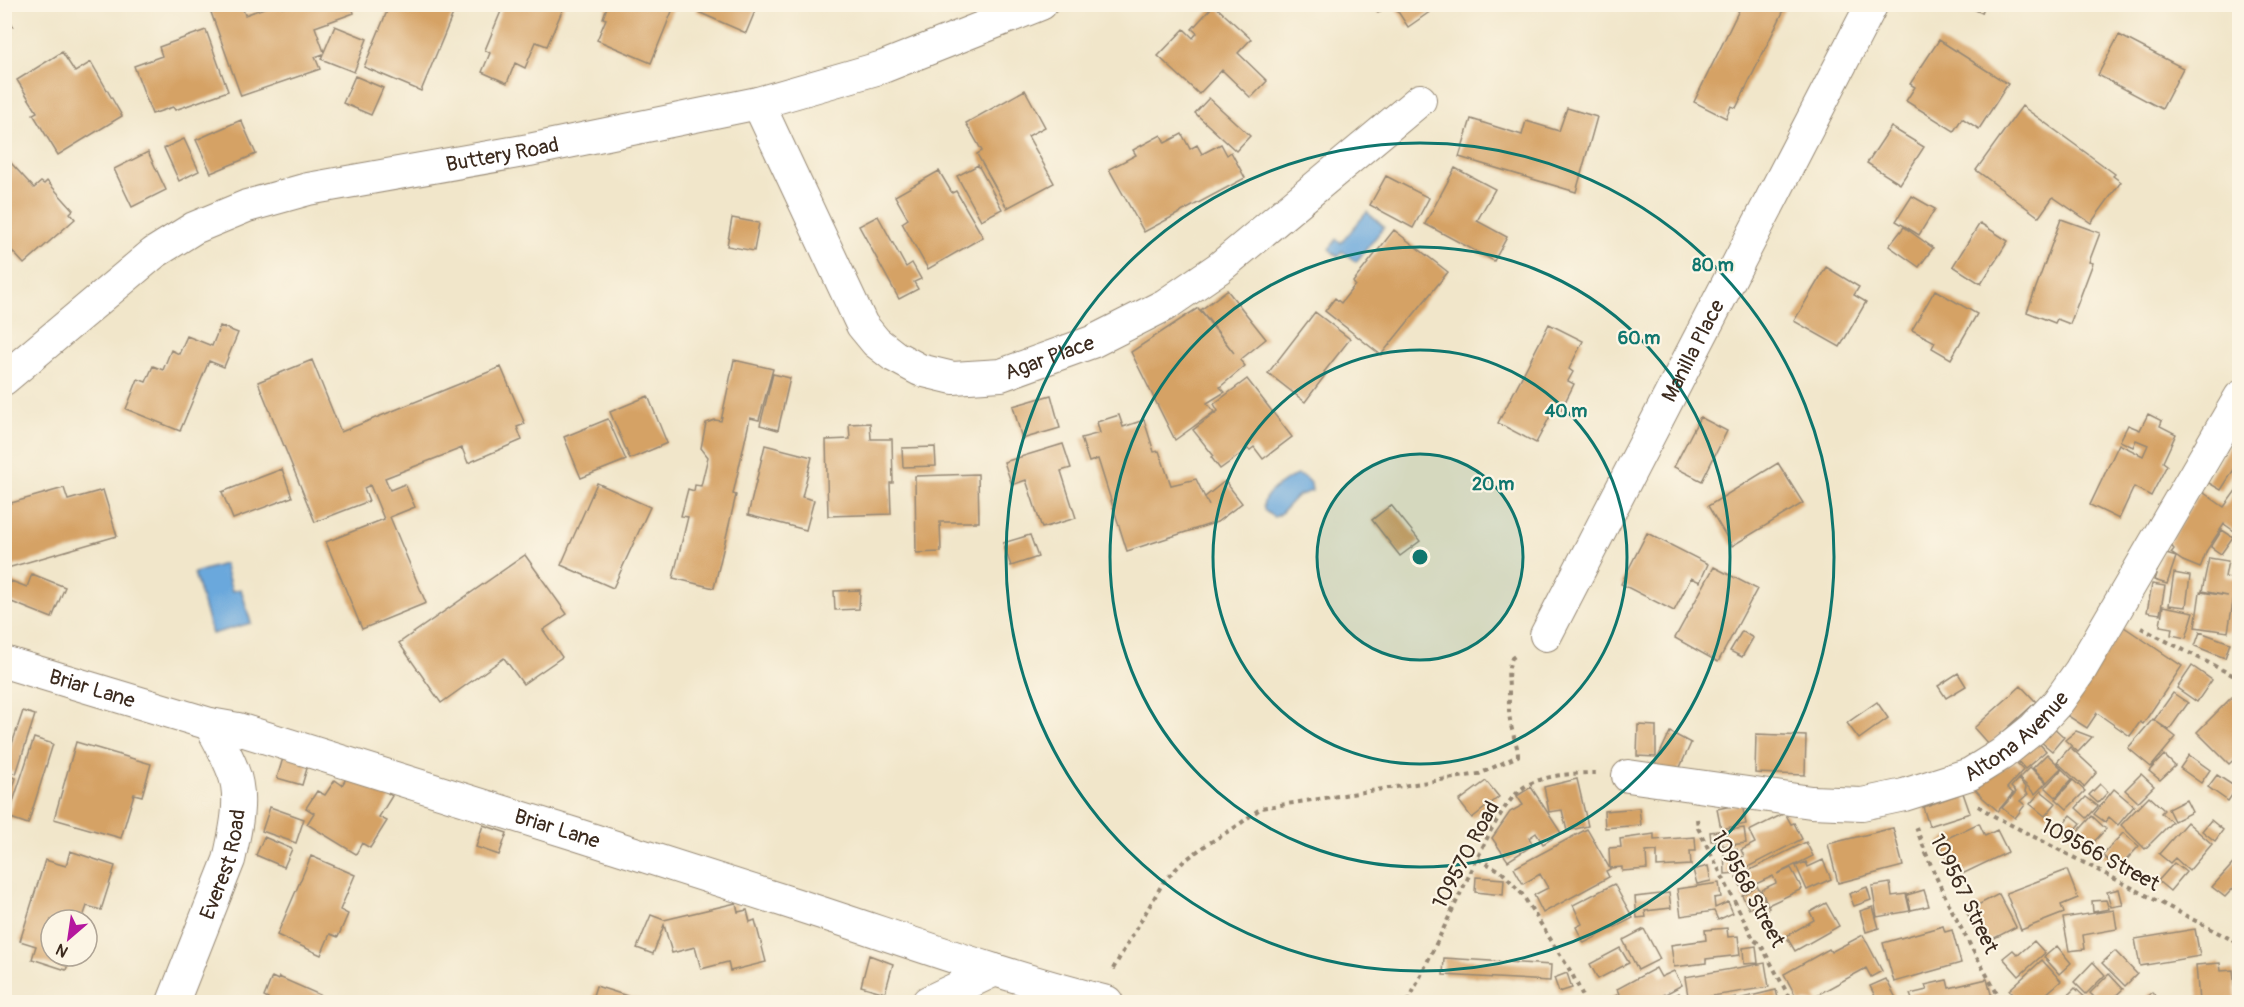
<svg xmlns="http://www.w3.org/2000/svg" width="2244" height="1007" viewBox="0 0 2244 1007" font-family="Pangolin,sans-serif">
	<rect width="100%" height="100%" fill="#fcf5e5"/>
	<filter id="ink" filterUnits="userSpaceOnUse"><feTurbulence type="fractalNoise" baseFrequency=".0167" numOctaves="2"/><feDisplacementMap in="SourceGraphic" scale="12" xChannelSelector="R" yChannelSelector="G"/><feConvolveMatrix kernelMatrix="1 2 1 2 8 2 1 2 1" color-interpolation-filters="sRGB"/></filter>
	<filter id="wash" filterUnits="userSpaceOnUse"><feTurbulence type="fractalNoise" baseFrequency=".008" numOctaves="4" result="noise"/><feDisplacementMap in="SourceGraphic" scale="24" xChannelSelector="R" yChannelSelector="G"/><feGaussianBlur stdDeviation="1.35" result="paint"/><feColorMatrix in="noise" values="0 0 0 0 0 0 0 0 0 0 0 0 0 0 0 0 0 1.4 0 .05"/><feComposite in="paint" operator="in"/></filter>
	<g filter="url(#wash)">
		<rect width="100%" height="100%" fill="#f1e6ca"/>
		<path fill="#6ba8dc" stroke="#53697d" stroke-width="1.5" d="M1367,212l17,15 -28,35 -14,-11 -4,6 -9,-8 8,-10 4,4z
			M1297,475l7,2 7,7 1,7 -15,5 -18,19 -5,2c-29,-13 9,-37 23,-42z
			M224,564l8,27 9,-2 10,34 -39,11 -18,-61z"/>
		<g id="blocks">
			<path fill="#d5a265" d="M208,4h33l4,11 30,-11h6l1,4 11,-4h58l3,9 -39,14 9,25 11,-26 32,13 -13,33 -33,-13 2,-5 -8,3 5,12 -79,27z
				M390,4h67l-36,87 -57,-24z
				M504,4h61l-18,42 -11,-4 -11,26 -10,-5 -8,20 -25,-11 8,-19 -5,-3z
				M608,4h67l-24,59 -54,-23 9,-21 -3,-1z
				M699,4h59l-12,29 -50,-22z
				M1372,4h18l-12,9z
				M1393,4h48l-33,23z
				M1742,4h45l-51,104 -5,-2 -5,12 -32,-16z
				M1962,4h23l-3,9z
				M2021,4h18l-3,7z
				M1214,5l37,34 -13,14 29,28 -16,17 -29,-28 -23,24 -41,-38 26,-27 9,9 4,-5 -5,-4z
				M4,8l9,18 -9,4z
				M206,30l22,61 -53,19 -2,-3 -21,7 -18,-48 28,-10 -3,-9z
				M2119,35l64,33 -21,41 -64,-34z
				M1939,40l69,44 -29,45 -17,-11 -8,13 -48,-30 9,-14 -5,-3z
				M62,52l13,20 16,-10 31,54 -64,39 -25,-41 4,-2 -20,-32z
				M355,76l28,12 -12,27 -28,-12z
				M1025,90l20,37 -17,9 26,47 -47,25 -30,-54 5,-3 -16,-28z
				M1209,98l41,38 -14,15 -41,-38z
				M2022,106l93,68 -2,2 8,6 -30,41 -38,-26 -14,20 -63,-47z
				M1567,108l30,9 -21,75 -117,-35 12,-38 51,16 4,-14 33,10z
				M241,120l15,34 -45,19 -15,-33z
				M1891,127l33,20 -24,37 -33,-21z
				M1182,134l8,15 7,-4 5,9 19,-10 6,11 4,-3 14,26 -101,54 -35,-63 27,-14 -3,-5 28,-15 4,8z
				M184,139l15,32 -20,10 -15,-33z
				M148,152l18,38 -34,17 -18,-38z
				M4,161l4,4 3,-2 23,25 7,-6 3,2 3,-3 26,29 -3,3 5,6 -51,45 -20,-22z
				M978,165l24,44 -21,11 -24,-44z
				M1455,168l40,21 -18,32 30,16 -13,24 -69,-37z
				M939,171l13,22 4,-2 27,46 -55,32 -26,-46 6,-4 -13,-23z
				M1386,176l43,22 -16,30 -43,-23z
				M1912,196l23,13 -16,26 -23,-14z
				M878,216l28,51 6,-4 9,16 -7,3 4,7 -19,10 -40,-73z
				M732,218l27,5 -5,28 -27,-5z
				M2061,219l39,14 -11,29 4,1 -23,61 -13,-5 -2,4 -28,-11z
				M1980,223l28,18 -27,43 -28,-18z
				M1904,227l29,21 -14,19 -30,-21z
				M1394,230l54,42 -67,83 -56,-44 10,-13 6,5 14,-18 -2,-3z
				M1826,267l33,20 -5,8 12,7 -26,45 -46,-26z
				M1227,290l39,49 -26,21 5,6 -25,21 5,5 -18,11 7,9 -39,28 -44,-88 67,-44 36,45 -33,-43z
				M1935,290l42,24 -26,45 -19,-11 3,-6 -23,-12z
				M1315,312l35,27 -26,33 2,2 -21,28 -37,-29z
				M1549,324l34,17 -14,28 4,3 -5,9 6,3 -13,26 -6,-3 -19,36 -38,-20z
				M220,326l18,7 -14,34 -15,-6 -29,70 -54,-22 12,-30 8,3 7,-16 10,4 8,-20 8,4 8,-18 25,10z
				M312,360l29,72 160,-65 24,57 -8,3 5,13 -54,23 -6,-15 -77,30 5,12 15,-6 10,23 -25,10 36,86 -64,26 -36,-87 58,-23 -14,-34 -6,3 5,13 -54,21 -57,-140z
				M734,360l39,9 -14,51 -9,-2 -17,76 3,1 -22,93 -41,-10 15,-61 -7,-1 7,-27 6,2 1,-6 6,1 7,-29 -7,-9 5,-25 9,-3 6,1z
				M773,374l17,4 -12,52 -18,-5z
				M1247,379l45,58 -29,22 -9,-12 -4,3 -2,-1 -28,20 -9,-12 2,-2 -20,-25 25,-19 -4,-7z
				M1051,395l9,33 -38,11 -9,-33z
				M648,396l19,47 -37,16 -20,-47z
				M2148,414l14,7 -2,5 16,8 -13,28 4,3 -16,31 -17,-9 -15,32 -29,-14 29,-61 24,12 5,-11 -12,-5 -3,7 -13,-6 8,-16 12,5z
				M1119,415l4,12 21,-7 10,32 5,-1 12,34 25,-6 13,27 -4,-9 20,-16 17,22 -25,19 -90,29 -29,-92 -9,3 -8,-24 19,-5 -3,-11z
				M1700,417l27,14 -25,50 -28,-14z
				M608,419l18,41 -45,18 -17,-41z
				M870,423l1,16h21l1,44h-3l1,31 -63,2 -2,-76 24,-1 -1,-15z
				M2237,433l3,2v25l-19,30 -14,-8z
				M1063,444l8,24 -10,3 15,47 -34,10 -16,-48 -14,5 -8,-23z
				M765,445l47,12 -10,40 12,3 -8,30 -58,-15z
				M935,447l1,19 -33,1 -1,-19z
				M1778,463l25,40 -71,43 -24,-40z
				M282,469l10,28 -59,22 -11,-27z
				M978,474l1,48h-39l1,30 -25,1 -1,-77z
				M597,483l53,24 -37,81 -52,-23z
				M2240,485v45l-3,3 -13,-9 -17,26 -7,18 -17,-7 -12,-8 3,-4 -5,-6 32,-52 23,16z
				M64,488l4,12 35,-10 14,46 -113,33v-64z
				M1391,505l29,36 -20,15 -28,-36z
				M2222,530l11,7 -12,17 -10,-7z
				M1647,533l61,31 -8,18 -9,-4 -17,33 -53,-27z
				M1030,535l8,22 -27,9 -8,-23z
				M2163,553l13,4 -9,27 -13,-4z
				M525,555l42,59 -24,16 19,27 -39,27 -19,-26 -63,45 -42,-60z
				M2209,558l19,3 -3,16 12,2 -9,53 -33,-5 5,-35 28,4 -26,-5z
				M1714,567l43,22 -39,73 -43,-24z
				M2174,573l16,3 -4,31 -17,-2z
				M32,574l33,13 -13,31 -48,-19 7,-18 16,6z
				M2152,584l13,2 -5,28 -13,-2z
				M860,590l-1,19 -24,1 -1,-19z
				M2163,606l31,6 -8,26 -15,-3 1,-7 -12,-2z
				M2124,627l58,39 -39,58 -3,-2 -10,14 -33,-23 -10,15 -22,-14z
				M1742,631l11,7 -11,19 -12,-6z
				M2200,632l30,11 -5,15 -30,-12z
				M2192,666l20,14 -15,22 -20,-14z
				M1958,673l8,13 -20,12 -8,-12z
				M2021,686l15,16 -47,43 -15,-17z
				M2173,693l15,10 -19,27 -15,-10z
				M2232,697l8,7v50l-11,10 -32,-32z
				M1877,702l11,16 -29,21 -12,-16z
				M23,711l12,4 -19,59 -12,-5v-1z
				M2153,719l23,18 -25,30 -23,-19z
				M1638,725l18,1v31l-19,-1z
				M2052,726l12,11 -12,14 -12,-10z
				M2076,731l16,6 -14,15 -13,-12z
				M1670,732l21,11 -15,33 -22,-10z
				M1756,734l50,2 -1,39 -50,-2z
				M34,738l19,6 -25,80 -20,-7z
				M2037,741l9,10 -21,18 -9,-10z
				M76,742l75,22 -9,32 -8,-2 -13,44 -67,-19z
				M2070,747l27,25 -13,15 -27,-25z
				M286,748l25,7 -9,30 -25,-7z
				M2047,754l14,14 -14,14 -14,-14z
				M2164,755l11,11 -15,14 -11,-9z
				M2189,755l21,15 -9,13 -21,-15z
				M2015,762l8,8 -16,18 6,5 -15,18 -15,-13 -8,-9 29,-22z
				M2030,767l16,16 -11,11 -16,-16z
				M2062,769l10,10 -16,18 -11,-10z
				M2141,774l13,12 -16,16 -13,-12z
				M4,775l12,3 -11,34h-1z
				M2217,775l20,13 -9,13 -20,-14z
				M348,776l23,6 21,14 -13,21 8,4 -17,27 -8,-5 -6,11 -49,-30 7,-11 -8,-5 11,-17 8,4 10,-15 7,5z
				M1577,779l11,47 -21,5 -5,-21 -13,2 -5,-25z
				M2018,779l8,9 -1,3 3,3 -8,7 5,4 -10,13 -13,-10 14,-16 -5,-5z
				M2073,780l12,11 -18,18 -11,-10z
				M1486,781l13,16 -27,21 -13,-17z
				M2100,784l8,8 -10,11 -9,-8z
				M1531,787l30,46 -18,11 -7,-11 -7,5 4,7 -25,16 -16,-23 18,-26 13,-7 -6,-9z
				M2114,789l20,17 -16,19 -9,-8 -4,5 -11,-8z
				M2041,791l15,12 -11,13 -15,-12z
				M1963,793l7,20 -41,13 -6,-19z
				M2149,796l15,14 -3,3 11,9 -27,27 -24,-24z
				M2086,797l12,9 -11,12 -11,-10z
				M2186,800l6,12 -18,9 -6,-12z
				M1742,804l4,20 -25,5 -4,-20z
				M270,807l34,12 -8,24 -34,-12z
				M1639,808l2,17 -36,3 -1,-17z
				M1785,813l6,11 3,-1 8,16 -58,30 -5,-10 5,-3 -3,-6 14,-7 -6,-12z
				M2071,815l10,8 -10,12 -10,-8z
				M2092,816l14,13 -19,20 -14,-12z
				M2211,820l12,10 -8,11 -13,-10z
				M2187,822l25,22 -23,27 -14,-13 -5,5 -11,-9z
				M1979,823l6,13 12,-6 11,22 -52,25 -17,-35z
				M483,825l24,8 -8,22 -23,-8z
				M1744,828l2,15 -23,3 -1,-6 -11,1 -1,-9z
				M1893,828l10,38 -65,17 -10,-39z
				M1587,829l23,40 -4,2 3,6 -66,36 -9,-18 14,-7 -8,-14 -17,10 -9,-16z
				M2123,833l16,13 -21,23 -16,-14z
				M1654,834v6l41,-3 1,14h-6l1,14 -34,2v-16l-11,1 1,17 -25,2v-4l-12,1 -1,-20 12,-1 -1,-8z
				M264,837l28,12 -8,18 -28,-12z
				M1806,842l7,14 -36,18 14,-6 11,21 -34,16 -7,-15 15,-7 -3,-7 -30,14 -7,-13z
				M1724,849h13l1,24 -13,1z
				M70,851l45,15 -14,44 -14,-4 -5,14h-31v36h20l-5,14 -34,-11 4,-13 -16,-5 25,-81 21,6z
				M311,856l44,19 -15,35 8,4 -10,23 -8,-3 -9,21 -44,-20z
				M2240,856v25l-15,16 -13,-10z
				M1823,860l8,19 -24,11 -11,-24 10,-4 2,5z
				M2174,863l12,9 -16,19 -12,-10z
				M1708,866l3,15 -14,3 -4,-14z
				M2067,870l11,28 -17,7 3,8 -43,17 -15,-37z
				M1476,877l28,2 -1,16 -28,-3z
				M1719,883l2,14 -7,1 1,10 13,-6 5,11 -15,7 -4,-9 -33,5 -4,-27z
				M1890,883l2,13 14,-2 4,17 -33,6 -5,-31z
				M1614,884l19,34 -49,25 -8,-16 6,-3 -9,-19z
				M1757,886l12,22 -12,7 -5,-8 -3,2 -7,-14z
				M1867,887l4,13 -17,6 -5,-12z
				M2119,889l4,16 -12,2 -4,-15z
				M1924,890l5,16 -18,4 -4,-15z
				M1669,893l2,15 -26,3 1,6 -9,1 -2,-21z
				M1999,894l17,33 -33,17 -17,-33z
				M2106,900l3,9 -16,3 -1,-11z
				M736,903l2,9 9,-2 3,12 5,-2 11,42 -36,9 -2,-9 -27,7 -6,-22 -23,6 -8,-28 -11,29 -16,-6 14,-33 13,5z
				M1826,903l13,23 -44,25 -9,-15 28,-16 -4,-8z
				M1873,907l6,21 -13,4 -6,-21z
				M2114,910l3,19 -34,6 2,14 -16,2 -6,-33z
				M1943,926l2,6 7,-2 9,33 -67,19 -11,-39z
				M1727,928l1,9 10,-1 2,19 -34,4v4l-32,4 -3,-22 35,-5 -1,-10z
				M1644,929l16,30 -22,11 -15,-30z
				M2195,929l5,27 -60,10 -5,-27z
				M1863,935l19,36 -11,6 -5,-9 -51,28 3,5 -2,1h-17l-15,-28 45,-25 2,3z
				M2034,941l11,12 -26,23 -16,-18 10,-8 5,5z
				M1756,946l2,17 -14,1 -1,-16z
				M2057,946l14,17 -12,11 -15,-17z
				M1620,948l9,15 -31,16 -8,-15z
				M2115,951l22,23 -12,12 -23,-23z
				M869,955l24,9 -8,29 -24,-7z
				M1444,958l107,7 -1,16 -107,-6z
				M2042,960l19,21 -24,21h-16l-12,-12z
				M2093,962l12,13 -19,19 -12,-12z
				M1765,963l4,24 -63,10 1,5h-18l-4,-25z
				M2220,963l1,8 12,-1 3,32h-37l-3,-37z
				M1656,968l5,9 13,-6 8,14 -31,17h-43l-1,-2 12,-6 -2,-5z
				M1567,973l5,15 -13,4 -5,-14z
				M2109,974l14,15 -14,13h-10l-9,-9z
				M272,977l6,3 1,-3 48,21 -2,4h-59l2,-3 -4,-2z
				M1886,979l12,23h-20l-8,-16z
				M1987,979l6,22 -25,1v-2l-11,2h-44l-3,-8 17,-4 -2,-5 22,-5 2,8z
				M596,986l50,16h-55z
				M2075,988l14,13 -28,1z
				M1776,990l3,12h-40l-1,-3z
				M2152,992l10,10h-21z
				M1679,993l6,9h-23z
				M1736,997l1,5h-20z"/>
		</g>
	</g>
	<g filter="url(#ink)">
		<use href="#blocks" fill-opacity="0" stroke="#968874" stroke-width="1.5"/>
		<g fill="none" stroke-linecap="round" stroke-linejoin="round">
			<defs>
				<g id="minor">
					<path id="s1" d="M758,103l104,222 14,17 18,14 26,14 33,8 48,-3 91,-33 73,-37 54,-37 201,-168"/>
					<path id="s2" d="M4,379l150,-126 40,-25 53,-22 61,-17 221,-39 229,-47 125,-36 158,-63"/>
					<path id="s3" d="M1546,635l326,-631"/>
					<path id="s4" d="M4,662l206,62 28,5c184,57 367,114 550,173 106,34 211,73 319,100"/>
					<path id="s5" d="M1628,776l183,26 51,2 42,-9 66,-21 32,-20 31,-25 25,-27 22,-31 160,-274"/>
					<path id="s6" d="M173,1002l56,-142c6,-27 15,-63 4,-89 -6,-16 -15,-32 -23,-47"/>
					<path d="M928,1002l67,-32"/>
				</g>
			</defs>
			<use href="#minor" stroke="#968874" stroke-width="34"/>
			<path stroke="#968874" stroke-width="4" stroke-dasharray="4.5 4.5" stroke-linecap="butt" d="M2141,628l99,51
				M1978,806l16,10 246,128
				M1697,819l1,9 56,112 7,5 31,57
				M1916,827c22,62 54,119 86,175
				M1478,859l23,12 21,23 49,78 15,30
				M1113,969l51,-88 19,-19 20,-15 34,-21 24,-18 218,-34 39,-18c0,-9 -3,-14 -5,-23 -5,-16 -4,-26 -4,-42 0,-14 -3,-19 3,-33l6,-4
				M1408,1002l83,-172c8,-13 16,-28 28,-39 17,-16 55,-18 77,-18"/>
			<use href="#minor" stroke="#fff" stroke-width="32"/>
		</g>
	</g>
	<circle cx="1420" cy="557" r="103" fill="#0f766e" fill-opacity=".12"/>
	<g fill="none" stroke="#0f766e" stroke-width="3">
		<circle cx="1420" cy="557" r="103"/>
		<circle cx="1420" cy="557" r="207"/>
		<circle cx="1420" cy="557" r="310"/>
		<circle cx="1420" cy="557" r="414"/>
	</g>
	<g text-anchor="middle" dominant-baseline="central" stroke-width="4.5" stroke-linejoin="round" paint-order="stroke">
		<g font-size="21" fill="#3b2a1e" stroke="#fcf5e5">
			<text stroke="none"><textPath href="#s2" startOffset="561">Buttery Road</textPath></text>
			<text stroke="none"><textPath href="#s3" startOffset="320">Manilla Place</textPath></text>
			<text stroke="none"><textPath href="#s1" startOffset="453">Agar Place</textPath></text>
			<text stroke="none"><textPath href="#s4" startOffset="92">Briar Lane</textPath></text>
			<text stroke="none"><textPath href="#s5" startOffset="408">Altona Avenue</textPath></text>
			<text stroke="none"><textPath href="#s4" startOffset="578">Briar Lane</textPath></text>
			<text transform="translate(1466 855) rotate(-62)">109570 Road</text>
			<text transform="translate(2100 855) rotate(28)">109566 Street</text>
			<text stroke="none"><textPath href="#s6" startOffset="147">Everest Road</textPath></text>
			<text transform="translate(1748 889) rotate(61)">109568 Street</text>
			<text transform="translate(1964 894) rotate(64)">109567 Street</text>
		</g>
	</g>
	<circle cx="1420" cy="557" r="9" fill="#0f766e" stroke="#fcf5e5" stroke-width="3"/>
	<g font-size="18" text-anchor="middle" font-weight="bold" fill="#0f766e" stroke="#fcf5e5" stroke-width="4.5" stroke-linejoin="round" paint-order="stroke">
		<text x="1713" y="271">80 m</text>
		<text x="1639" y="344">60 m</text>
		<text x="1566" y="417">40 m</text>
		<text x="1493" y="490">20 m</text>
	</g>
	<rect width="2244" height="1007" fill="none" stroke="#fcf5e5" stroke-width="24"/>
	<g transform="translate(69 938) rotate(209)"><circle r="28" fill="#fcf5e5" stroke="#afa495" stroke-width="1.5"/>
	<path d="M0-4.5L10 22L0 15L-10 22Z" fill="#b5179e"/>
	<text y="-9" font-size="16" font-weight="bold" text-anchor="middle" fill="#3b2a1e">N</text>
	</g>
</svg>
